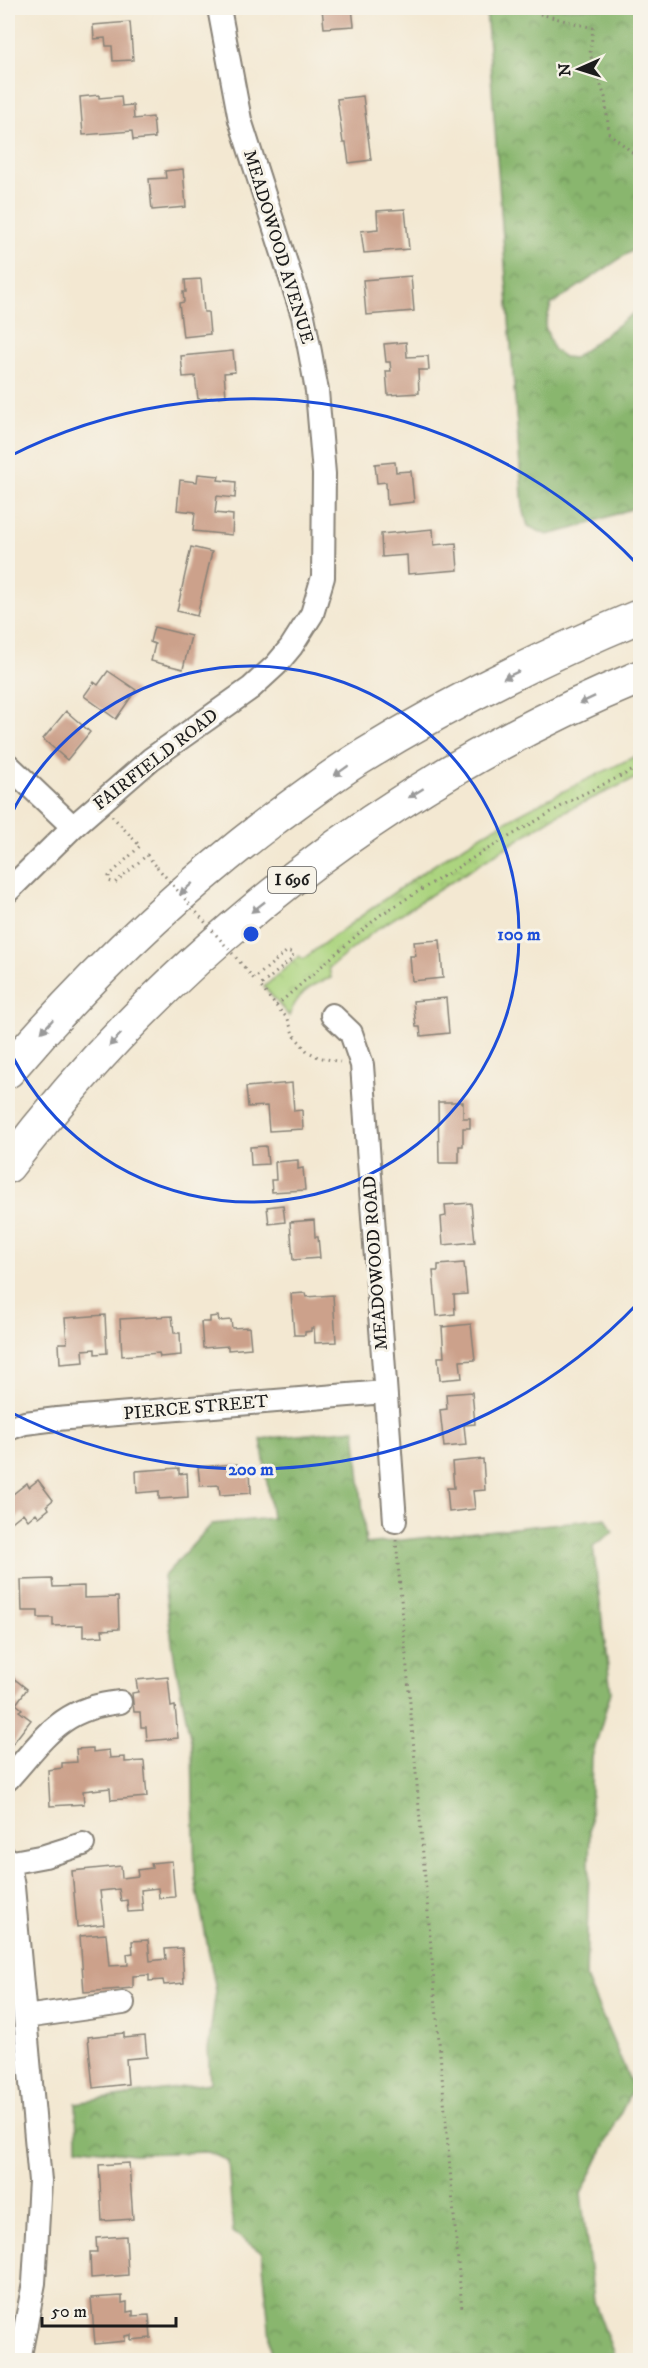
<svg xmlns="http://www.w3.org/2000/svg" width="648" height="2368" viewBox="0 0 648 2368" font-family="'IM FELL DW Pica',serif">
	<defs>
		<pattern id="forest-crowns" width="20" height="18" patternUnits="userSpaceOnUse" patternTransform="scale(1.5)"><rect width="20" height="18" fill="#89b66e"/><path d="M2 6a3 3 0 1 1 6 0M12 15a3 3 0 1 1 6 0" fill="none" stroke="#6f935a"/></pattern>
		<pattern id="park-crowns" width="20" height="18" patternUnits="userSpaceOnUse" patternTransform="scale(1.5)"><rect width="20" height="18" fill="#acd47f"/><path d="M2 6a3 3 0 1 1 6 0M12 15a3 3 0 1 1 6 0" fill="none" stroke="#93b56d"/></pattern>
	</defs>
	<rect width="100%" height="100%" fill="#f7f3e8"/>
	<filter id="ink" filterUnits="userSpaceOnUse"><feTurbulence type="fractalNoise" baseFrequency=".0167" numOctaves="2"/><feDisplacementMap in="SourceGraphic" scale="12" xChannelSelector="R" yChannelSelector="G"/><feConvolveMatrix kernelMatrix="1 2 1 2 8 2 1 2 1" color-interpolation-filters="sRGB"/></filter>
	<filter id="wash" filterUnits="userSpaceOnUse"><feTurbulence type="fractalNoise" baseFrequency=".008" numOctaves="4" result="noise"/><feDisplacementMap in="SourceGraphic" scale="24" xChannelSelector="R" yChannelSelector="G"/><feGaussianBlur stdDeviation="1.35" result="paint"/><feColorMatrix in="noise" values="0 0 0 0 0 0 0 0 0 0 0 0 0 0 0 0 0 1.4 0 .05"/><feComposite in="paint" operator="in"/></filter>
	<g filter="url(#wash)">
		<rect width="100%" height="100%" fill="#f3e8d2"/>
		<path fill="url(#forest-crowns)" stroke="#526945" stroke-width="1.5" d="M486,8h154v237l-89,60 -6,21 8,23 11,8 10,1 66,-50v198l-68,23 -25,6 -19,-9 -5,-18z
			M355,1429l11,115 240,-26 7,14 -20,14 18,146 -19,65 -6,221 47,110 -52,106 13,107 22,59h-344l-10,-107 -29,-21 -5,-71 -20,-9 -74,2 -57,-7 -1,-44 134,-20 -2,-34 8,-58 -21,-112 -3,-132 -17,-84 -12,-86 49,-53 60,-6 -11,-79z"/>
		<path fill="url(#park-crowns)" stroke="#64784e" stroke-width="1.5" d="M640,754v22l-83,39 -180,114 -48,39 2,10c-22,7 -34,17 -42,38l-25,-29 35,-31 4,3c49,-36 97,-73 148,-105 60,-39 125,-69 189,-100z"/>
		<g id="blocks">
			<path fill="#cca18b" d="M322,8h30l2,18 -30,2z
				M130,22l3,38 -20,1 -1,-15h-6l-1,-8 -11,1 -1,-14z
				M99,95v3l22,-2 1,10 11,-1 1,14 19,-2 2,21 -22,2 -1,-9 -49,4 -3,-38z
				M363,96l8,64 -22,3 -3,-20h-3l-6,-44z
				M183,169l3,38 -34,3 -3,-31 17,-1 -1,-7z
				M405,209l4,40 -45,4 -3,-22 17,-2 -1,-18z
				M411,276l3,35 -48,4 -3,-35z
				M201,279l3,33h4l2,22 -27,3 -4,-34 5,-1 -1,-10h3l-1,-12z
				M406,342l1,15 21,-1 1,14h-11l1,23 -31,2 -2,-24h5l-1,-9h-4l-2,-18z
				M233,351l2,21 -11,1 2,23 -28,3 -3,-23 -12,1 -2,-21z
				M395,462l1,10 15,-1 3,31 -27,3 -1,-23 -9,1 -2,-19z
				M198,474l21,2 -1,4 18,2 -1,16 -18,-2 -2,17 18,2 -1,20 -39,-4 2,-19 -18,-2 3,-30 17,2z
				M433,529l1,16 22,-2 2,27 -50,4 -1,-19 -25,2 -1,-23z
				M191,547l21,5 -15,64 -20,-5z
				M154,627l37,9 -8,33 -32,-8 4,-17 -5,-2z
				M108,671l28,19 -20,29 -32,-23 10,-14 4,3z
				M66,711l24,21 -23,28 -24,-21z
				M440,940l3,38 -31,3 -2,-25h6l-2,-14z
				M446,998l3,35 -28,3 -1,-9h-4l-3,-26z
				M292,1083l2,28 8,-1 1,19 -34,2 -2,-25 -19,1 -2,-20z
				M438,1102h25v16h7v10h-7v18h-4v17h-20z
				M266,1146l2,18 -17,1 -1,-18z
				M298,1160v9l5,-1 2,22 -33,2 -1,-12h5l-1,-18z
				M471,1203l4,39 -32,3 -2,-28 5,-1 -1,-11z
				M283,1205l2,17 -16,2 -2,-17z
				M314,1220l1,17h3l2,21 -27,2 -3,-38z
				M464,1263l3,31 -13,1 1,19 -18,2 -4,-45h5v-6z
				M305,1293l1,4 27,-2 3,47 -21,1 -1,-15h-3v3l-6,1v3h-11l-3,-41z
				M105,1315l2,38 -12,1v-5l-12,1 1,12 -24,2 -1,-21h8l-2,-25z
				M172,1316l2,17h6l1,22 -21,2 -1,-4 -37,3 -2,-37z
				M218,1316l1,5 12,-1 1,8 17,-1 2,21 -23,2v-4l-25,2 -2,-26h9v-5z
				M471,1324l4,36 -15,1 2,17 -22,2 -2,-23h6l-2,-30z
				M472,1392l3,32 -11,1 2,20 -22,2 -4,-37 7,-1 -1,-15z
				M483,1459l2,31 -12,1 2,18 -26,3 -2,-24h7l-2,-26z
				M237,1464l1,6 12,-2 1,25 -31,2 -1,-10 -19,1 -2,-19z
				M179,1468v6l8,-1 1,24 -29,2v-8l-22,2 -1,-22z
				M38,1480l15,20 -6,5 2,4 -10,8 -3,-4 -8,7 -5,-7 -15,12v-27l19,-15 2,4z
				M52,1579l1,8 31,-1v12l34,-1 1,32 -17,1 1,6 -20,1v-12l-30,1v-8h-15v-7h-16l-1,-31z
				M640,1623v26h-1l-2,-25z
				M12,1677l15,12 -11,15 6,5 -3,2 12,9 -21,27 -2,-2v-62z
				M168,1677l3,30 4,-1 3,32 -31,3 -1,-14h-5l-1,-15h-6l-2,-19 6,-1 -2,-12z
				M93,1748v4l16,-2 1,8 15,-1v5l19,-1 3,36 -36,3 -1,-12 -27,3 1,13 -34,2 -2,-36 14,-2v-5l15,-1 -1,-13z
				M172,1861l3,36 -16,1 -1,-10 -17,2 2,21 -15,1 -1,-12 -6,1 -2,-12 -19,2 4,33 -27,3 -5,-56 49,-5 1,12 16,-2 -1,-6 15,-2 -1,-5z
				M106,1934l3,32 19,-1 -1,-11 6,-1 -1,-12 16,-1 2,21 16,-2 -1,-10 17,-1 2,35 -20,2 -1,-5 -14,1v-6l-16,1v12l-49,4 -4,-56z
				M124,2033v5l21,-2 2,21 -21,2 2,25 -35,4 -5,-51z
				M129,2163l4,56 -31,2 -3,-56z
				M126,2236l2,39 -37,3 -1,-26h7l-1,-14z
				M122,2296v7l5,-1v10l6,-1v5l16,-1 2,23 -20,2v-5l-6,1v5l-30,3 -4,-46z"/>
		</g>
	</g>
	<g filter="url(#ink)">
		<use href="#blocks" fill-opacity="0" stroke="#888277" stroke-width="1.5"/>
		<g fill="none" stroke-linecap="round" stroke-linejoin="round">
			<defs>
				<path id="minor" d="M8,765l65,62
					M8,891l65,-64 78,-68 100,-71 25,-23 15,-18 21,-33 11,-37 1,-103 -7,-83 -7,-39 -7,-36 -63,-196 -21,-112
					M332,1015l19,18 11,32 33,456
					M8,1429l17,-6 32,-4 328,-27
					M8,1779c37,-41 52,-71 112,-77
					M8,1859l5,28 27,294 -6,102 -15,77
					M8,1863l37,-7 38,-12
					M25,2017l98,-14"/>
				<path id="highway" d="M8,1071c80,-94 168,-178 267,-253 28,-20 56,-42 85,-60 89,-55 184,-102 280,-142
					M8,1166c162,-214 384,-387 632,-489"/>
			</defs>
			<use href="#minor" stroke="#888277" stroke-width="26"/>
			<use href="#highway" stroke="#888277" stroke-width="36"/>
			<path stroke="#888277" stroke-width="3" stroke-dasharray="1.5 4.5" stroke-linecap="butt" d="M540,14l53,14 -3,26 15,43 4,36 29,24 2,-1
				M112,816l28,30 -31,30v5l6,2 32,-28 10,12
				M245,968l9,11 33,-28 6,2 -1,6 -32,27 16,20 104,-91 101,-62 98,-57 61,-29
				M276,1006l12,13 5,15 14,17 11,6 22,5
				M396,1540l66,769"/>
			<use href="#minor" stroke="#fff" stroke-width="22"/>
			<use href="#highway" stroke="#fff" stroke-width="33"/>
			<path stroke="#888277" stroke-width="3" stroke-dasharray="1.5 4.5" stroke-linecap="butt" d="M157,867l88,101"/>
		</g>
		<defs><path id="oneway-solid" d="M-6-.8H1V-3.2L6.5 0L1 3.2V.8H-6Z" transform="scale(1.5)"/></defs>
		<g fill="#999">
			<use href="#oneway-solid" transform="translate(511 675) rotate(154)"/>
			<use href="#oneway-solid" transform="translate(587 700) rotate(155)"/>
			<use href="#oneway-solid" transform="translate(341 771) rotate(145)"/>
			<use href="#oneway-solid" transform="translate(416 793) rotate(148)"/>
			<use href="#oneway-solid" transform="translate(186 889) rotate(138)"/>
			<use href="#oneway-solid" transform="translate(258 907) rotate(142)"/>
			<use href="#oneway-solid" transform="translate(47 1026) rotate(132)"/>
			<use href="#oneway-solid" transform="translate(115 1040) rotate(134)"/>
		</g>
	</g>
	<g fill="none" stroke="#1d4ed8" stroke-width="3">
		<path d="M8 821A268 268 0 1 1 8 1047"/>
		<path d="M639 1302A535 535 0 0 1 8 1411M8 457A535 535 0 0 1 639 566"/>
	</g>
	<g text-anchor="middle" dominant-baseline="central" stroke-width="6" stroke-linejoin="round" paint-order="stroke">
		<rect fill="#f7f3e8" stroke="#5e5c59" stroke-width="1.5" x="268" y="867" width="48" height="26" rx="4.5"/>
		<g font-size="16" font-weight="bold" fill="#1c1c1c">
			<text x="292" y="880">I 696</text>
		</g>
		<g font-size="18" fill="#1c1c1c" stroke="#f7f3e8">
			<text transform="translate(278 247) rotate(73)">MEADOWOOD AVENUE</text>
			<text transform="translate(156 760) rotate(-38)">FAIRFIELD ROAD</text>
			<text transform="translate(376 1263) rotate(-94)">MEADOWOOD ROAD</text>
			<text transform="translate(196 1408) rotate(-5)">PIERCE STREET</text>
		</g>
	</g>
	<circle cx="251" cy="934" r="9" fill="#1d4ed8" stroke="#f7f3e8" stroke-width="3"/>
	<g font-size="18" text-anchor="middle" font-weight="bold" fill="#1d4ed8" stroke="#f7f3e8" stroke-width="6" stroke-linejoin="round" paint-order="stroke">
		<text x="519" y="940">100 m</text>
		<text x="251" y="1475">200 m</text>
	</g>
	<rect width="648" height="2368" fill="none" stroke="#f7f3e8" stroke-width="30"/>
	<g transform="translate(579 69) rotate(267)" stroke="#f7f3e8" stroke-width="4.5" paint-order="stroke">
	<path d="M0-4.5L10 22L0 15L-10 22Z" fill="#1c1c1c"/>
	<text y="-9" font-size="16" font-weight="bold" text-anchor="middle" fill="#1c1c1c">N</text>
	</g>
	<path d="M42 2317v9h134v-9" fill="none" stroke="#1c1c1c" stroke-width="3"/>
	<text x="51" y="2317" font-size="18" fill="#1c1c1c" stroke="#f7f3e8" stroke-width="4.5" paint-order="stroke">50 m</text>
</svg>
